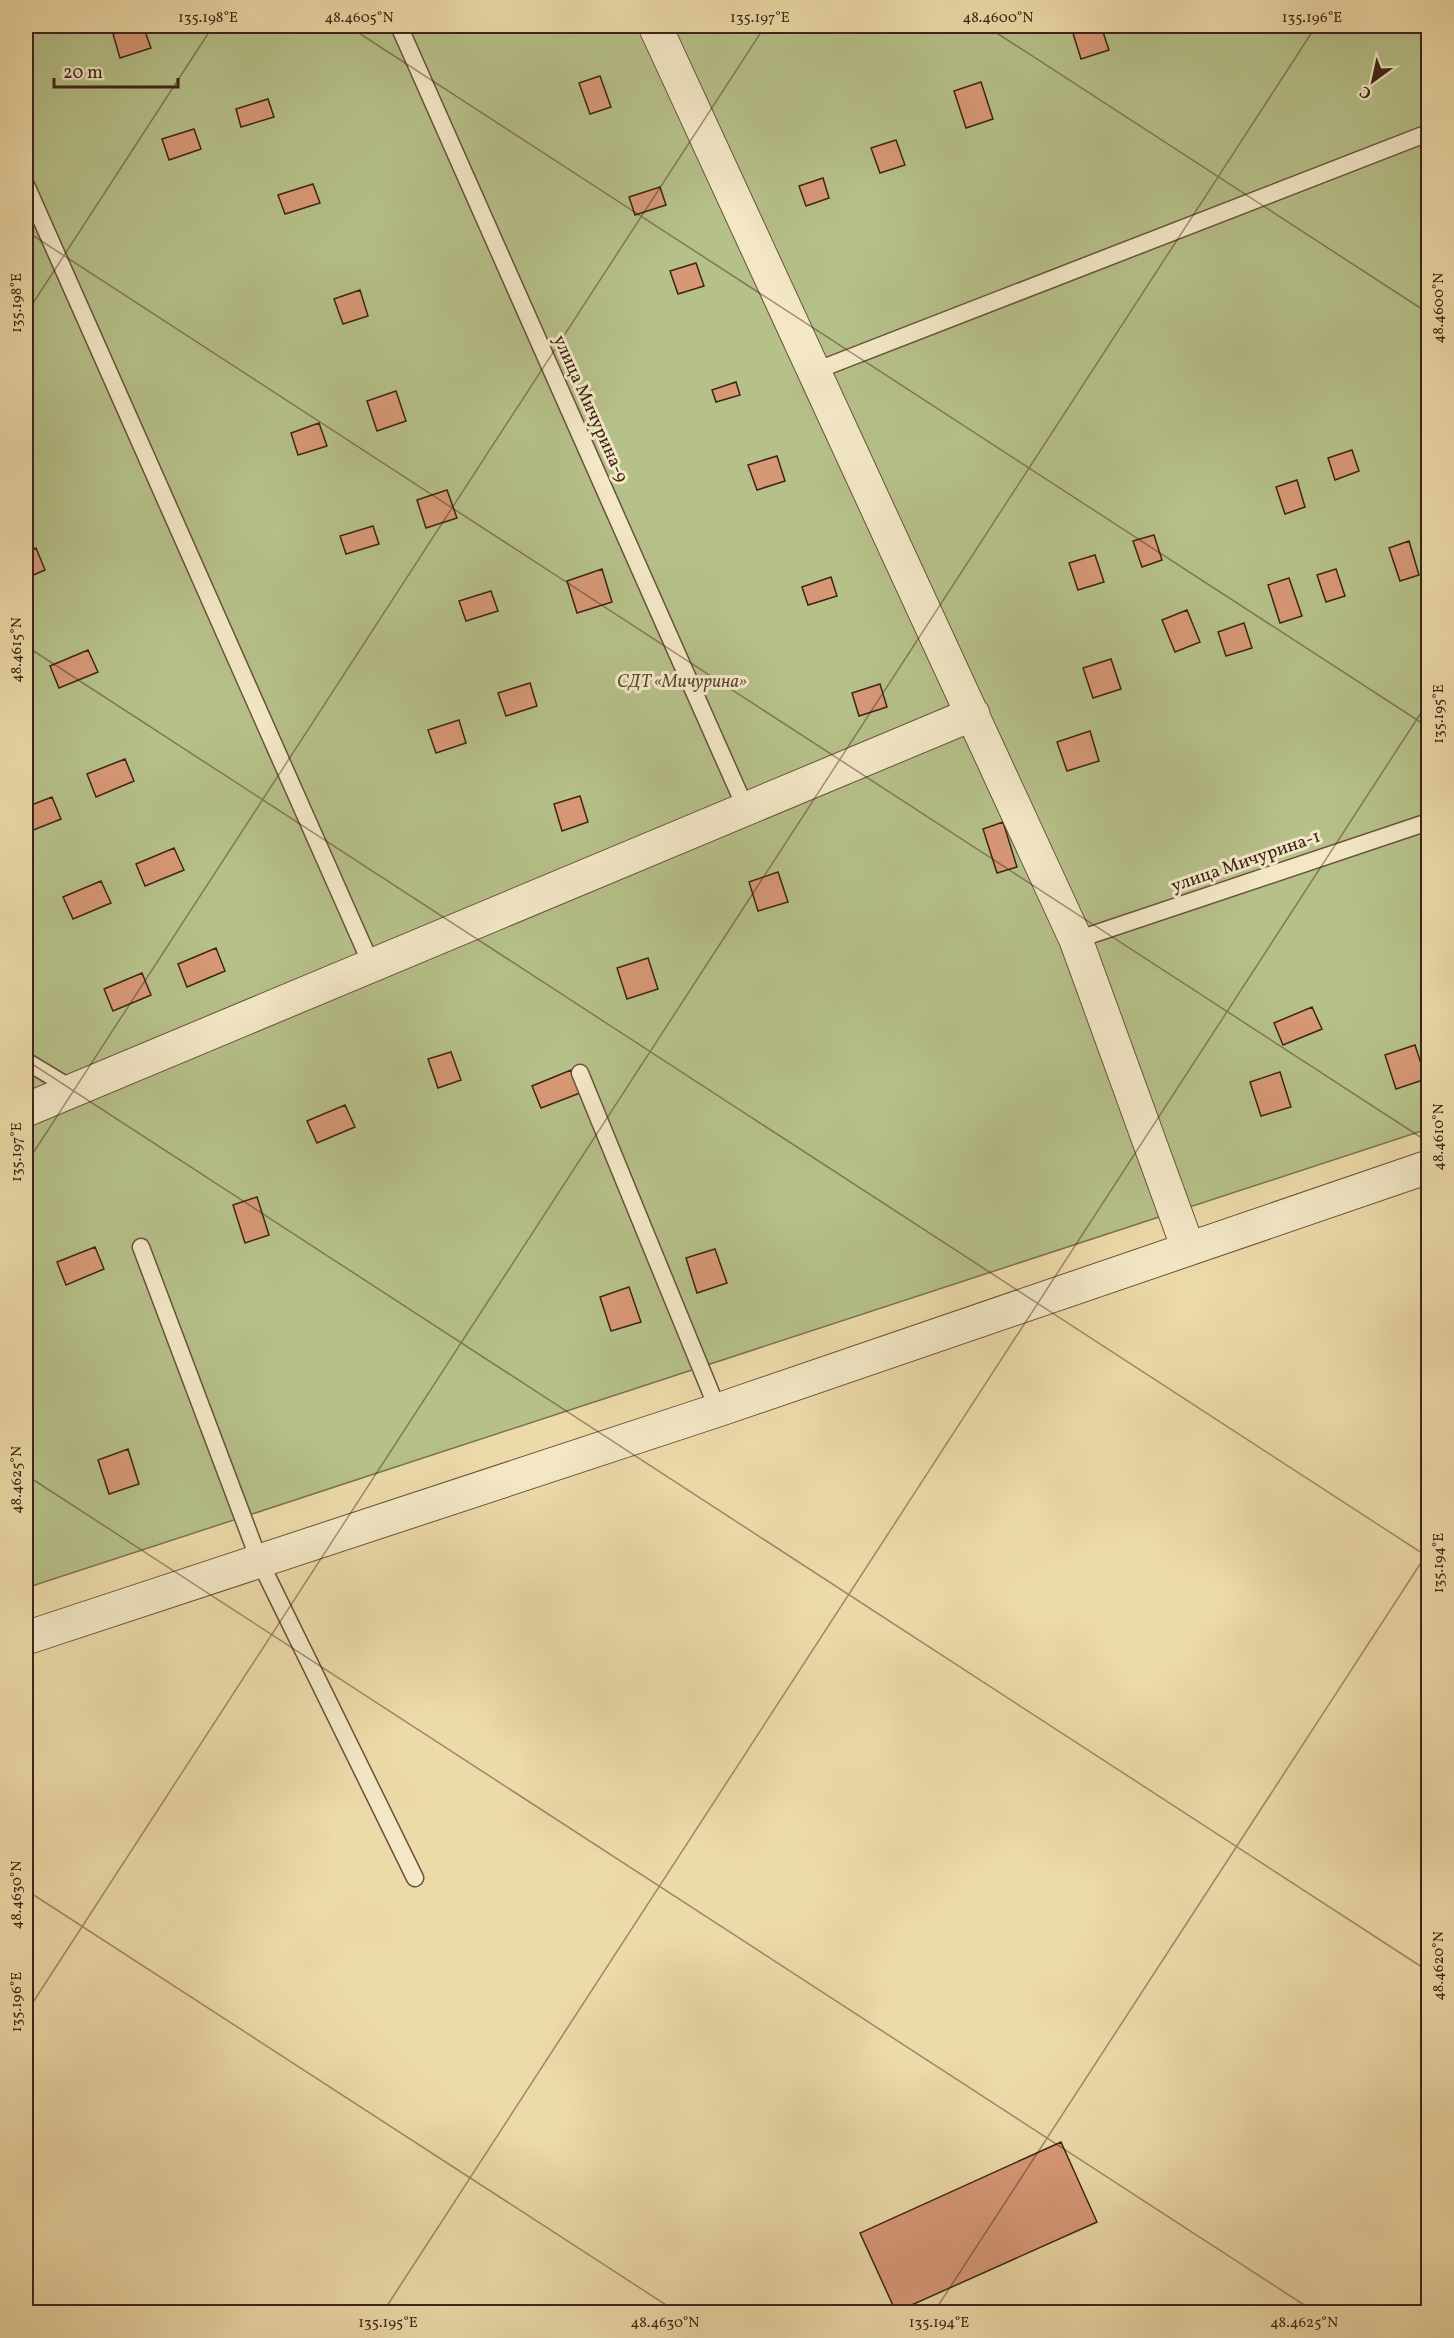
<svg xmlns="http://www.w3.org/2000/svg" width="1454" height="2338" viewBox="0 0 1454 2338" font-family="Vollkorn,serif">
	<rect width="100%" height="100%" fill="#ecdaa8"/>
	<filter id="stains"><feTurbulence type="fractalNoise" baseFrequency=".00333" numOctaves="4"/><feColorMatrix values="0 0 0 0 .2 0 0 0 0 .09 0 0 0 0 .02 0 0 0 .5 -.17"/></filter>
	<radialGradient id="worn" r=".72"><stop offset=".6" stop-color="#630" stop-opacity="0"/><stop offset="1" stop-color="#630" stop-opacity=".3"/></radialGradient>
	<path fill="#b6c089" stroke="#7a7250" stroke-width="1.5" d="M26,26h1402v1103l-1402,459z"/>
	<path fill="#d79876" stroke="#3d2417" stroke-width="1.5" d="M139,26h4l8,22 -31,10 -7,-24z
		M1087,26h14l8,24 -28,9 -9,-29z
		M600,76l11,31 -21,7 -11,-31z
		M981,82l12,37 -27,9 -12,-37z
		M268,99l6,18 -33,10 -5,-18z
		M194,129l7,20 -32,11 -7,-21z
		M896,140l9,25 -25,8 -9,-25z
		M823,178l6,20 -23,8 -7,-20z
		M313,184l7,19 -35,11 -7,-19z
		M660,187l6,18 -31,10 -6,-18z
		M696,263l8,23 -26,8 -8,-23z
		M360,290l8,26 -25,8 -9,-25z
		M736,382l4,13 -24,7 -4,-12z
		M396,391l10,30 -29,10 -10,-30z
		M319,423l8,23 -29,9 -7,-22z
		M1352,450l7,21 -24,9 -7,-22z
		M777,456l8,25 -28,9 -9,-25z
		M1297,480l8,27 -20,7 -9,-27z
		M447,490l10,28 -31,10 -9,-28z
		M373,526l6,18 -33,10 -6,-18z
		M1154,535l8,25 -20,7 -9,-26z
		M1409,541l10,34 -19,6 -11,-33z
		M36,548l9,22 -19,8v-26z
		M1095,555l9,27 -26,8 -9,-27z
		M602,569l10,33 -35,11 -10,-32z
		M1336,569l9,27 -19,6 -9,-27z
		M831,577l6,19 -29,9 -6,-18z
		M1289,578l13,38 -22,7 -12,-38z
		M491,591l7,20 -32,10 -7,-20z
		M1187,610l13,32 -25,10 -13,-32z
		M1244,623l8,25 -26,8 -8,-24z
		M88,650l10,22 -39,16 -9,-22z
		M1111,659l10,30 -28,9 -10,-30z
		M530,683l7,23 -31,10 -8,-23z
		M880,684l7,23 -28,9 -7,-23z
		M459,720l7,23 -30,10 -8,-23z
		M1090,731l9,30 -32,10 -10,-29z
		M125,759l9,22 -38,16 -9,-23z
		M580,796l8,26 -26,9 -8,-27z
		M52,797l9,22 -35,14v-26z
		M1003,822l14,45 -20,6 -14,-44z
		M174,848l10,22 -39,16 -9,-22z
		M778,872l10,30 -30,9 -9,-29z
		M101,881l10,22 -38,16 -10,-22z
		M216,948l9,23 -38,16 -9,-23z
		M648,958l10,31 -31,10 -10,-31z
		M142,973l9,22 -38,16 -9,-22z
		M1312,1007l10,22 -39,16 -9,-22z
		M1415,1045l11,34 -30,10 -11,-34z
		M451,1052l10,28 -23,8 -10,-29z
		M571,1070l9,23 -39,15 -9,-22z
		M1280,1072l11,35 -30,9 -11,-34z
		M345,1105l10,22 -38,16 -10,-22z
		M257,1197l12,38 -24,8 -12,-38z
		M95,1247l9,22 -38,16 -9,-23z
		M715,1249l12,34 -30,10 -11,-35z
		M629,1287l12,35 -30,9 -11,-34z
		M128,1449l11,35 -30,10 -11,-34z
		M1061,2142l36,80 -201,90 -36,-79z"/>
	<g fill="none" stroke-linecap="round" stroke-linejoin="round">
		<defs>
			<path id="service" d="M399,26l347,783
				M26,185l346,781
				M815,371l613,-238
				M1076,940l352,-118
				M26,1061l48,29
				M580,1073l138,337
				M141,1247l118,313 156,318"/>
			<path id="minor" d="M655,26l421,914 112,308
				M26,1110l947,-396
				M26,1638l692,-228 710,-243"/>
		</defs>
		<use href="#service" stroke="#69523b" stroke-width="19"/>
		<use href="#minor" stroke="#69523b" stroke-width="35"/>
		<use href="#service" stroke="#f3e7c6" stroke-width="16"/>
		<use href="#minor" stroke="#f3e7c6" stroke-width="33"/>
	</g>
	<path fill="none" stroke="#3d2417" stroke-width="1.5" stroke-opacity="0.45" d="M348,26l1080,701M986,26l442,287M26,231l1402,911M26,314l187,-288M26,646l1402,911M26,1060l1402,911M26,1164l739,-1138M26,1475l1289,837M26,1890l651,422M26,2013l1290,-1987M26,2304l12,8M383,2312l1045,-1610M934,2312l494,-760"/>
	<g text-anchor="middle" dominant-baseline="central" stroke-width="6" stroke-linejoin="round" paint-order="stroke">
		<g font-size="18" fill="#3d2417" stroke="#f3e7c6">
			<text transform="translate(590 409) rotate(66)">улица Мичурина-9</text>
			<text transform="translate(1246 862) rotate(-19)">улица Мичурина-1</text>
		</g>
		<g font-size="18" font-style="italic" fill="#5b4b34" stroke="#f3e7c6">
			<text x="682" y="682">СДТ «Мичурина»</text>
		</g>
	</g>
	<rect width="1454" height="2338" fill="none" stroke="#ecdaa8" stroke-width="66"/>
	<g transform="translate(1373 81) rotate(213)" stroke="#f3e7c6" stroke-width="4.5" paint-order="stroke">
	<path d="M0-4.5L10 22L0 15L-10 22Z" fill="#3d2417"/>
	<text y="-9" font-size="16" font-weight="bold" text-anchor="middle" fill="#3d2417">С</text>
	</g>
	<path d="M54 78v9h124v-9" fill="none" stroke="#3d2417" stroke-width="3"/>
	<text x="63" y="78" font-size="18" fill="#3d2417" stroke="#f3e7c6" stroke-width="4.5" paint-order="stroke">20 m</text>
	<rect x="33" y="33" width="1388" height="2272" fill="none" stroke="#3d2417" stroke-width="2"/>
	<g font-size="15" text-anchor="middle" fill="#3d2417">
		<text x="208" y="22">135.198°E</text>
		<text x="359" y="22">48.4605°N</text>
		<text x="760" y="22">135.197°E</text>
		<text x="998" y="22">48.4600°N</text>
		<text x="1312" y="22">135.196°E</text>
		<text transform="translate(16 303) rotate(-90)" y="5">135.198°E</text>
		<text transform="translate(1438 308) rotate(-90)" y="5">48.4600°N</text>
		<text transform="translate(16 650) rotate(-90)" y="5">48.4615°N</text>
		<text transform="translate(1438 714) rotate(-90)" y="5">135.195°E</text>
		<text transform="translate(1438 1137) rotate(-90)" y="5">48.4610°N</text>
		<text transform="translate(16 1152) rotate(-90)" y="5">135.197°E</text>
		<text transform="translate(16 1480) rotate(-90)" y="5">48.4625°N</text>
		<text transform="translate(1438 1563) rotate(-90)" y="5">135.194°E</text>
		<text transform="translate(16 1895) rotate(-90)" y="5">48.4630°N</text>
		<text transform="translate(1438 1966) rotate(-90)" y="5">48.4620°N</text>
		<text transform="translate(16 2002) rotate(-90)" y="5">135.196°E</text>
		<text x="388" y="2327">135.195°E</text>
		<text x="665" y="2327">48.4630°N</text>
		<text x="939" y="2327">135.194°E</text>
		<text x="1304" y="2327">48.4625°N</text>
	</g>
	<rect width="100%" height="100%" filter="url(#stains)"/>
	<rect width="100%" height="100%" fill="url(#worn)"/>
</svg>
